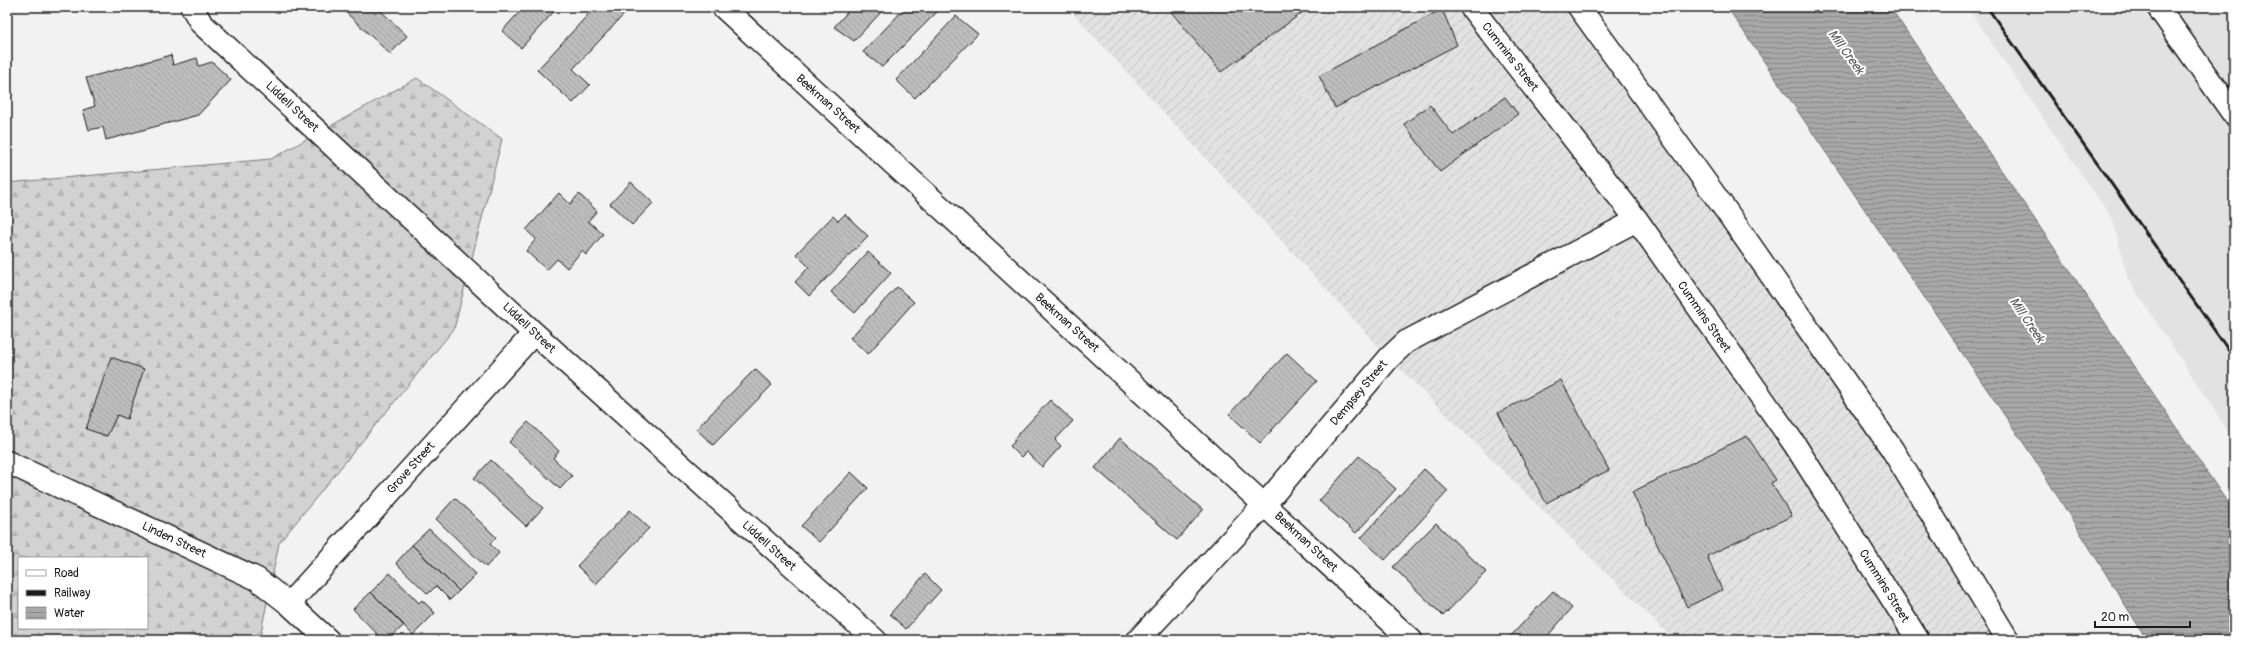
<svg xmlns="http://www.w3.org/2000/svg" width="2241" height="647" viewBox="0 0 2241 647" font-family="Pangolin,sans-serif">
	<defs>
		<pattern id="industrial-furrows" width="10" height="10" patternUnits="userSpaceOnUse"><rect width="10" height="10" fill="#e2e2e2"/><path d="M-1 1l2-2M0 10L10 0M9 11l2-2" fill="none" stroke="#c1c1c1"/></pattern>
		<pattern id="forest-firs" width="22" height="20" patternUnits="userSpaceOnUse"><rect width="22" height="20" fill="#d2d2d2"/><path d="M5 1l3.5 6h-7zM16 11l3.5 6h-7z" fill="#b4b4b4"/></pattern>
		<pattern id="water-rules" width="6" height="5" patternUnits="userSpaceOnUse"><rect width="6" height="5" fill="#a8a8a8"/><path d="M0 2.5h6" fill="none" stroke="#888"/></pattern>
		<pattern id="building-back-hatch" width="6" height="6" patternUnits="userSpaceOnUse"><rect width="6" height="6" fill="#bdbdbd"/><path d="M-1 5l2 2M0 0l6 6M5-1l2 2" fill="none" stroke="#a2a2a2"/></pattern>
	</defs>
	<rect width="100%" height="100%" fill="#f2f2f2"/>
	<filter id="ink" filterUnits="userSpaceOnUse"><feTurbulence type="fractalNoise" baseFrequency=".025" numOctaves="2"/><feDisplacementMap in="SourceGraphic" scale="8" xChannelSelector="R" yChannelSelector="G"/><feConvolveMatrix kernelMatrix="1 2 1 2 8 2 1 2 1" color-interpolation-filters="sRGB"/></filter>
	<g filter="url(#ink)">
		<path fill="#e2e2e2" d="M1967,7h267v433l-106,-161 -15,-59z"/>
		<path fill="url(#industrial-furrows)" d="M1067,7h512l148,205 281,428h-334l-285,-282z"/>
		<path fill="url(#forest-firs)" stroke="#777" fill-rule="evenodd" d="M417,78l85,61 -48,190 -175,214 -19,94 3,3h-256v-457l264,-24zM19,558h128v70h-128z"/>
		<path fill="url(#water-rules)" stroke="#707070" d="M1727,7h163l344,505v128h-87l-112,-180z"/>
		<path fill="url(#building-back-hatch)" stroke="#1c1c1c" d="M340,7h37l30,29 -17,18z
			M524,7h34l-37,41 -19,-17z
			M595,7h32l2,2 -56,60 17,16 -17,18 -36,-33z
			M819,7h9l-4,4z
			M852,7h34l-32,34 -20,-14z
			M906,7h36l-60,60 -19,-15z
			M1167,7h143l-89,65z
			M1442,9l15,36 -122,63 -16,-32z
			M956,16l22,18 -63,64 -19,-18z
			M171,55l2,10 24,-7 2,8 13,-4 19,18 -33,35 -92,25 -3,-13 -14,3 -6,-20 12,-4 -9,-28z
			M1505,97l13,17 -78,58 -36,-48 26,-19 23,30z
			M631,182l22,21 -21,22 -22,-21z
			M559,193l11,11 9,-10 18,17 -9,10 15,13 -17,21 -4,-4 -15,17 -10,-9 -10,11 -21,-19 10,-12 -10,-9z
			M845,214l23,22 -59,60 -14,-14 14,-15 -13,-13 37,-38 5,5z
			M868,252l23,21 -36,40 -24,-21z
			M897,287l17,15 -46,52 -18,-16z
			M1287,353l30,28 -57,62 -31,-29z
			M111,357l33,12 -17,50 -10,-4 -10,21 -21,-7z
			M755,369l17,16 -59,60 -17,-16z
			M1561,380l48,90 -63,33 -48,-90z
			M1050,400l23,21 -18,19 6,6 -19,21 -16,-15 -5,5 -11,-11 5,-5 -2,-1z
			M528,422l31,29 -6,7 19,18 -12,13 -51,-47z
			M1747,436l29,44 -5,3 21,33 -85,40 15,34 -35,17 -55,-115z
			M1120,438l83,72 -26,30 -82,-72z
			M1359,456l37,33 -40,44 -37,-32z
			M491,460l52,48 -17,18 -52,-48z
			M1424,469l24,22 -63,69 -24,-22z
			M851,472l17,16 -49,54 -18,-16z
			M455,498l41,39 -6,7 9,9 -13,14 -50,-48z
			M630,510l19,18 -53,56 -19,-18z
			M1436,523l50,49 -43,44 -50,-49z
			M429,529l47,45 -17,17 -47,-46z
			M412,545l47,46 -9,9 -14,-14 -8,8 -32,-31z
			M390,573l29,30 3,-3 13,13 -22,22 -42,-43z
			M925,574l16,16 -35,39 -16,-15z
			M1553,591l19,17 -28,32h-37z
			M371,592l33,33 -16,15h-5l-30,-31z"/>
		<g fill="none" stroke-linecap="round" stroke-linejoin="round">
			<defs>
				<path id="minor" d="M192,7l9,16 333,310 341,307
					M1471,7l166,213 158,225 123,195
					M1579,7l148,205 165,237 116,191
					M2158,7l76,108
					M7,462l250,117 32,25 39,36
					M289,604l245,-271
					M1138,640l127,-136 124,-146 17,-16 231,-122"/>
				<path id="major" d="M723,7l688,633"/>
			</defs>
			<use href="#minor" stroke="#1c1c1c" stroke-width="25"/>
			<use href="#major" stroke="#1c1c1c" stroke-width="25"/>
			<use href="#minor" stroke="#fff" stroke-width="22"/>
			<use href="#major" stroke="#fff" stroke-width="22"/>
			<path stroke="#1c1c1c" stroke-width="3" d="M1987,7l247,351"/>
		</g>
	</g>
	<g text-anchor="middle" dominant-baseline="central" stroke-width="4" stroke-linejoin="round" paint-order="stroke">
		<g font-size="12" fill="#1c1c1c" stroke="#fff">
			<text transform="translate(1510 57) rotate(52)">Cummins Street</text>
			<text transform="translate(828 104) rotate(42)">Beekman Street</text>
			<text transform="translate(292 107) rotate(43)">Liddell Street</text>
			<text transform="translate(1704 317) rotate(55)">Cummins Street</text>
			<text transform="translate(1067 323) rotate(42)">Beekman Street</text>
			<text transform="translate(529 328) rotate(43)">Liddell Street</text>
			<text transform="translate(1359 393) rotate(-50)">Dempsey Street</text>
			<text transform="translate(411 468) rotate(-48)">Grove Street</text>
			<text transform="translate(174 540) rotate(25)">Linden Street</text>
			<text transform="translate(1306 542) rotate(43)">Beekman Street</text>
			<text transform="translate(769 546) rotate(42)">Liddell Street</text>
			<text transform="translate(1884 586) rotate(58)">Cummins Street</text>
		</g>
		<g font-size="13" font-style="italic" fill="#5b5b5b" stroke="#fff">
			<text transform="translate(1846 52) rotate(54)">Mill Creek</text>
			<text transform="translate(2027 320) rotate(56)">Mill Creek</text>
		</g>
	</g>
	<rect width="2241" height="647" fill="none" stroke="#fff" stroke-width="24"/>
	<rect x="12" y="12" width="2217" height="623" fill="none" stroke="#1c1c1c" stroke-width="1.5" filter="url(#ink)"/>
	<rect x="18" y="557" width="130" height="72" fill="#ffffff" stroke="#a4a4a4"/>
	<rect x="26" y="570" width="20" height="6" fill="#ffffff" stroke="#a4a4a4"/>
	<text x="54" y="577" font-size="12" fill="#1c1c1c">Road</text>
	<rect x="26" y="590" width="20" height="6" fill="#1c1c1c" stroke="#a4a4a4"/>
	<text x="54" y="597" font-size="12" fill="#1c1c1c">Railway</text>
	<rect x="26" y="607" width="20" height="12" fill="url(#water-rules)" stroke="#a4a4a4"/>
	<text x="54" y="617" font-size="12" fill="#1c1c1c">Water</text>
	<path d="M2095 621v6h95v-6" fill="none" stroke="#1c1c1c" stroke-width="2"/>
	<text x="2101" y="621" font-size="12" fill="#1c1c1c" stroke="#ffffff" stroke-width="3" paint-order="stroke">20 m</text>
</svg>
